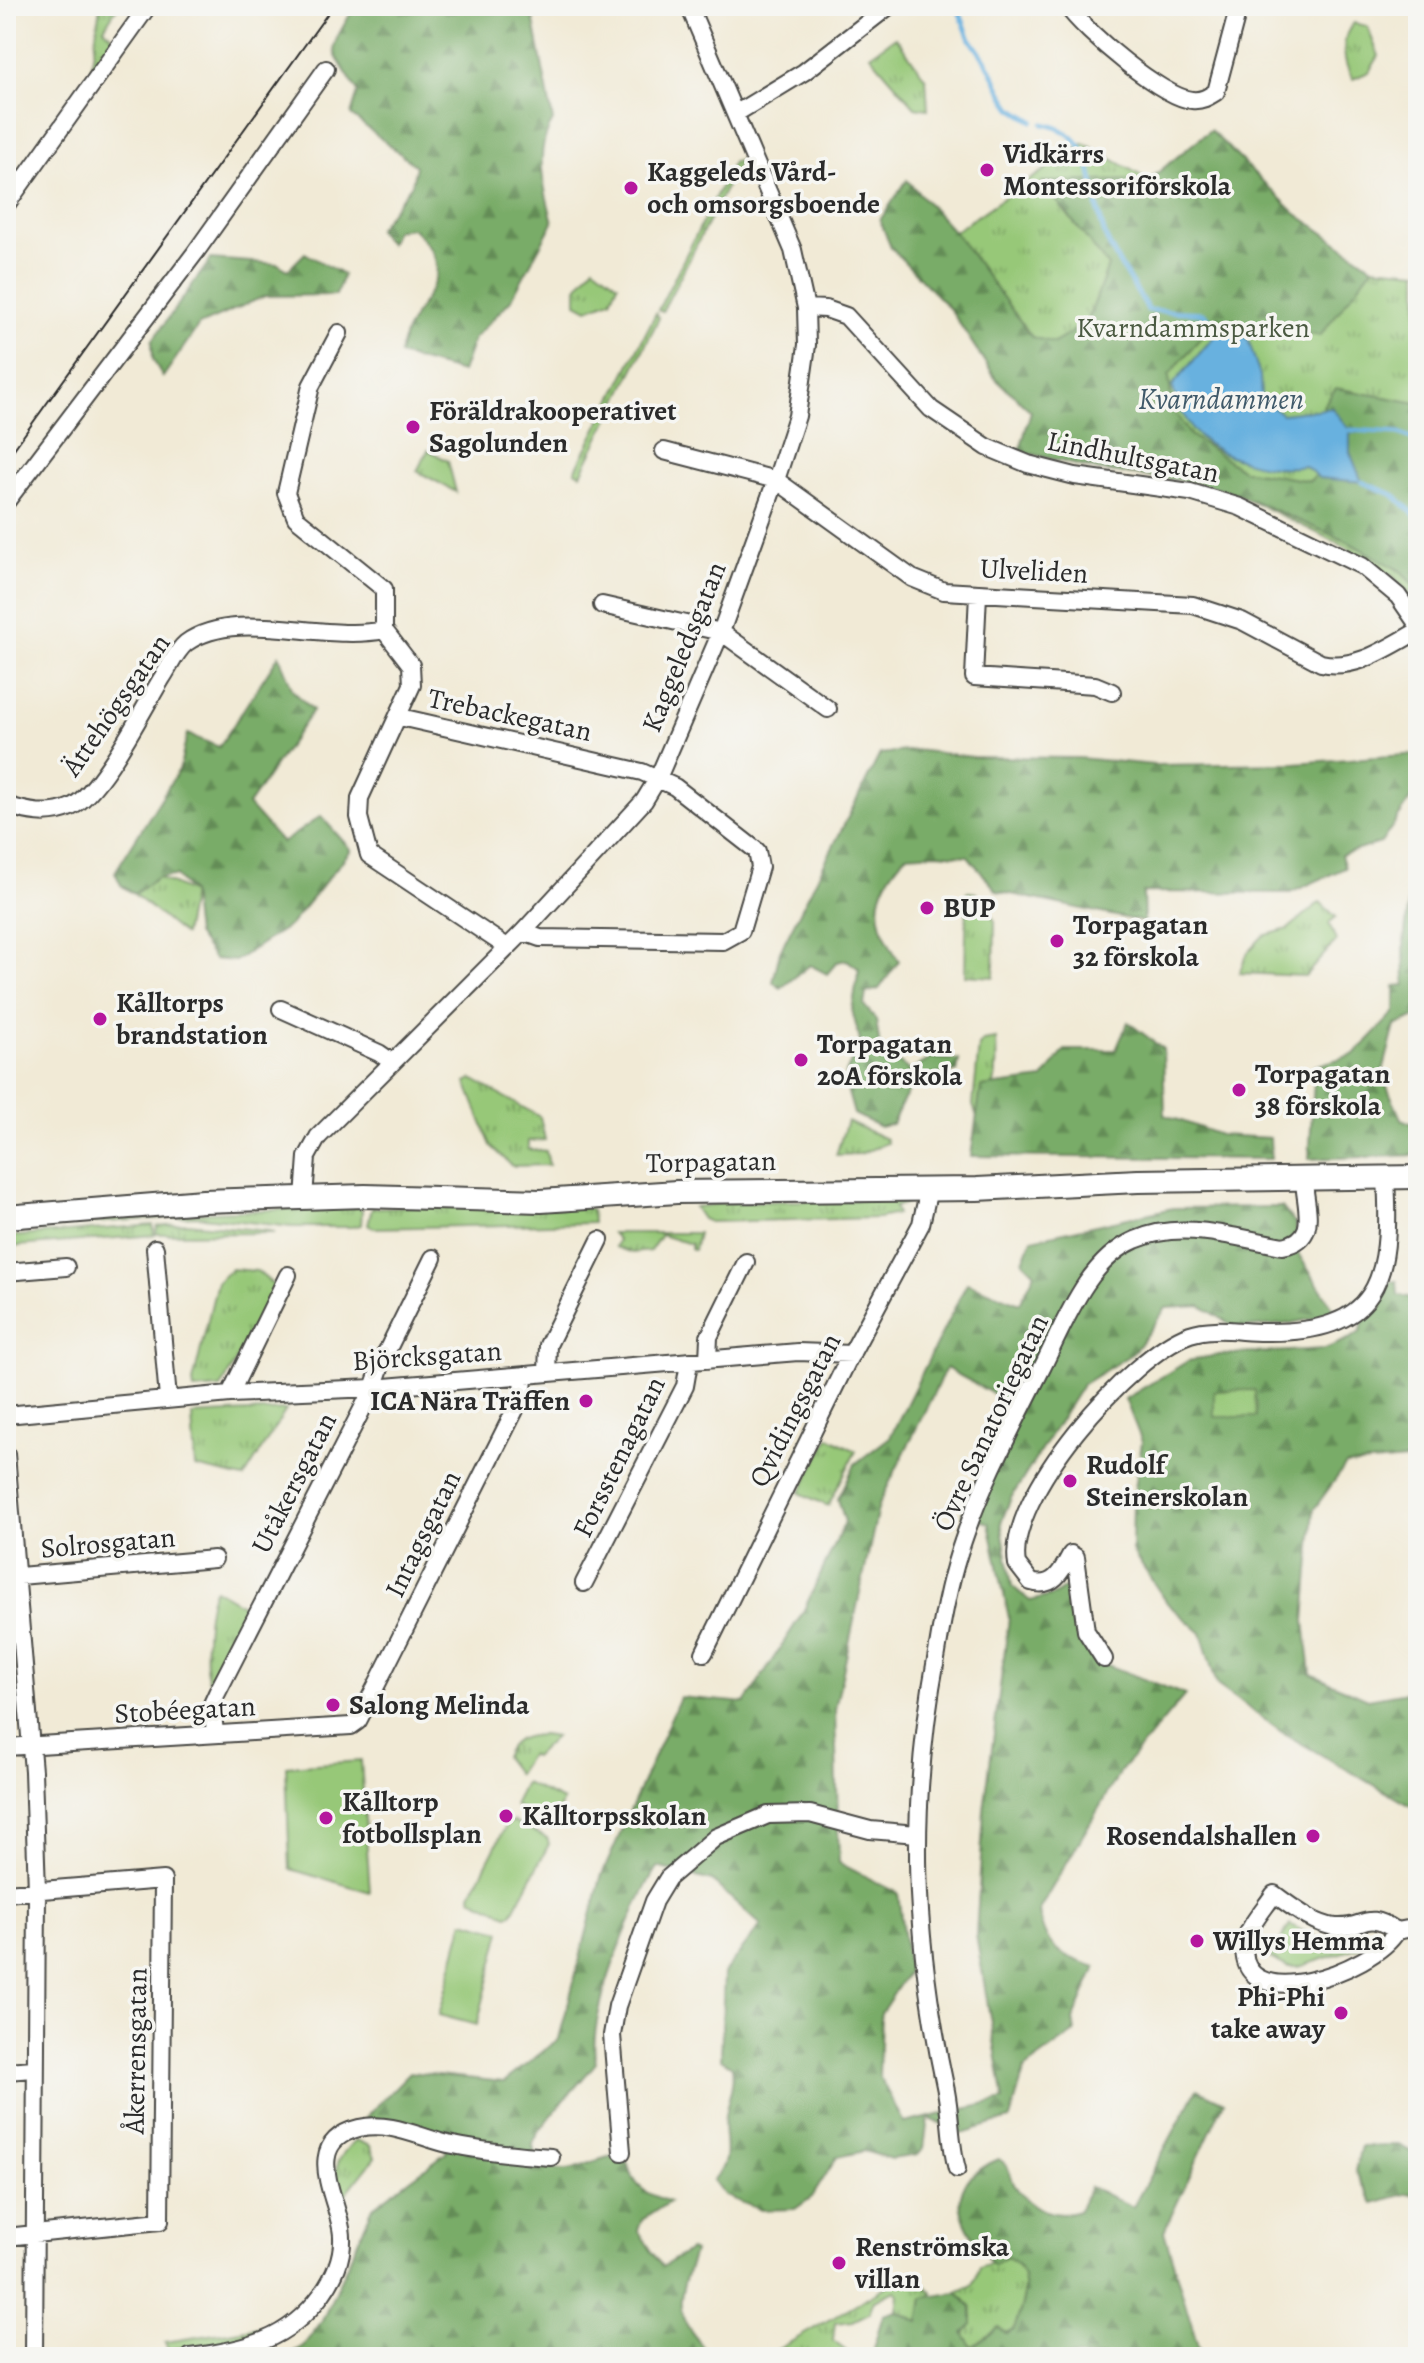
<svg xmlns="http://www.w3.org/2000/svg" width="1424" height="2363" viewBox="0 0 1424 2363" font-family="Alegreya,serif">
	<defs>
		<pattern id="grass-tufts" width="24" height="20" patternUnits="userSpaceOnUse" patternTransform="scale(2)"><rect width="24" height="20" fill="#97c878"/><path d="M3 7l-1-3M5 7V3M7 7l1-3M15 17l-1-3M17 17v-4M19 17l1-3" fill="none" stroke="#7ba363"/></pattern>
		<pattern id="forest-firs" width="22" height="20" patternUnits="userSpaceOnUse" patternTransform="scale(2)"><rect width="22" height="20" fill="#79ac68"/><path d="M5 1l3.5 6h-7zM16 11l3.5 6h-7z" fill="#638c56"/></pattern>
	</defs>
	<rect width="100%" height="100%" fill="#f6f6f2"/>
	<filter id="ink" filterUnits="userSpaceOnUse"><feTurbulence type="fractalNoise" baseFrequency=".0125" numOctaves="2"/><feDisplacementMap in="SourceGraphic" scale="16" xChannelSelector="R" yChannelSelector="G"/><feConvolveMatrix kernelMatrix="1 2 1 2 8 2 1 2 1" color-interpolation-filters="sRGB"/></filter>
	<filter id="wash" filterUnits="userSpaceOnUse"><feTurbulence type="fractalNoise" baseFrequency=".006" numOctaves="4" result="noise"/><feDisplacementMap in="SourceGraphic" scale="32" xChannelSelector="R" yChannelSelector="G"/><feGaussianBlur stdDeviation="1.8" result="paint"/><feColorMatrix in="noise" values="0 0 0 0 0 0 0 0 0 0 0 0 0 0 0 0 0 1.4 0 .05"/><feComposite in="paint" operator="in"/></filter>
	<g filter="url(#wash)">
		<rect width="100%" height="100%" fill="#f1ead6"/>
		<path fill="url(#grass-tufts)" stroke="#617a52" stroke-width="2" d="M100,6h18l-14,22 10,10 -23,32z
			M1354,23l13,3 12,30 -10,16 -16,7c-11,-17 -13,-42 1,-56z
			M896,37l30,42 2,30 -13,-2 -45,-52z
			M1210,130l85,83 78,54 45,4v333l-24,-27 -50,-31 -109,-53 -41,-11 -93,-11 -81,-20 11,-40 -35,-32 -46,-70 -43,-45 177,-121 65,37z
			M740,160l-78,152 -4,-2 75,-148z
			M594,266l24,18 -7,16 -23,9 -11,-6v-16z
			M656,313l3,5 -78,156 -6,-3z
			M428,450l20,11 8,31 -39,-21z
			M158,877l34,16 -8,42 -50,-41z
			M967,892l9,1 19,28 -1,56 -29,-2z
			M1320,902l16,15 -7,6 7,18 -31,35 -66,-3 9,-21 15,-16 25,-7z
			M996,1039c1,28 3,55 -20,75l-3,-9 6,-59 4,-5z
			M472,1079l68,38 5,23 -17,1v8l18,2 3,14 -37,1 -21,-20 -25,-64z
			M847,1121l39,18 1,4 -27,11 -24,1z
			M907,1199l4,2 -17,6 3,7 -18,4 -170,4 -7,-3 -8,-12 40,-5z
			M434,1205l154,3 4,2 1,13 -219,5 -6,-4 4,-16z
			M358,1207l4,3 -1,15 -9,2h-60l-97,-11 -189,13v-4l175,-12z
			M187,1223l82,8 6,2 -119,1 1,-8z
			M153,1225l1,10 -148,12v-10z
			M612,1233h86l-4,17h-3v-6l-30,-9 -11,16 -18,2 -17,-6 3,-7z
			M231,1269l26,2 19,16 -55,101 -27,2 -1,-8 24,-100z
			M286,1410l-42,68 -49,-11 -3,-52z
			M829,1437l27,14 -28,55 -28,-13z
			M215,1589l32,19 -37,74c-8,-11 -4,-83 5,-93z
			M542,1735l13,2 -21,20 -4,-3 -13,20 -13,-17c7,-18 19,-21 38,-22z
			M1290,1924c30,17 45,23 79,12l6,6 -76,25h-11l-18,-9z
			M356,2140l14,6 5,11 -35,44c-10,-24 -4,-45 16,-61z
			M1005,2257c30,12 18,49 9,72l-8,4 -8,-6 -26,20 -10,-14 10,-9 -15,-32 16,-7 7,-18z
			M913,2271l20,23 -10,5 -3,23 -23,-11 2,-16 -3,-4 -22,9 -5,13 -16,8 -18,2 -2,18 21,16h-89z
			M260,2327l4,3c-23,18 -67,16 -96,20l-3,-8z"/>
		<path fill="url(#forest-firs)" stroke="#526c4a" stroke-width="2" fill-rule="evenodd" d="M355,6h176l22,115c-20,30 -9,67 0,101l-42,78 -37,38 -12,34 -63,-17c10,-58 71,-75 13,-127l-16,2 -7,14 -12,-14 35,-46 4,-18 -65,-51 7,-23c-29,-50 -33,-33 -3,-86z
			M1210,130l85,83 78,54 -53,69 -102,-19 -49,58 3,33 18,27 53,35 67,11 39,-45 -26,-30 13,-18 82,15v188l-17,-20 -55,-30 -111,-48 -41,-11 -93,-11 -81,-20 11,-40 -35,-32 -46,-70 -59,-61 -11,-28 27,-40 49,54 76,103 22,6 33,-20 21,-57 -66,-84 107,-2z
			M305,253l38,22 -7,20 -71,1 -66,29 -36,52 -10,-17 -1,-19 59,-82 67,5 10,6z
			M279,655l14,36 20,19 -65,95 34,38 39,-27 30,34 -61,75 -55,36 -21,-2 -18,-25 -5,-41 -15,-17 -18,1 -24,17 -13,-9 -6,-13 65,-104 7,-34 32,13z
			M915,750l58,7 106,1 75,7 140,-2 124,-9v34l-37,55 -40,12 4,13 -55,25 -147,-1 1,30 -147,-31 -29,-35 -31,-3 -31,2c-36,38 -33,65 -7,106l-20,28 -13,4 -2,12 12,15 4,28 30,23 22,-13 27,2 -2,12c-42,1 -49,17 -65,52l-12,3 -26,-13 -10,-36 16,-37 -8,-31 7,-41 -12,-9 -10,2 -10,12 -17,-9 -29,23 -8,-6 7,-31 100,-197z
			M1411,878l7,1v137l-23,10 -13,49 19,44 17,7v29l-109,4 6,-93 40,-12 40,-42v-26l10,-1 -1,-43z
			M1128,1022l35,27 2,66 55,20 50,3 1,21 -300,-3 10,-69 62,-8 22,-29h51z
			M1282,1207l14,18 1,27 40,62 -51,10 -49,4 -36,-22 -35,2 -33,45 -51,32 -71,113 -10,24 11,64 18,15 25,-6 20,-14 22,80 88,34 -65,77 -81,138c4,39 23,46 57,57l-23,53 2,12 -50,36 -15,51 -48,14 -34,-15 -4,30 -6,7 -27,4 -27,-8 -27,6 -25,40 -17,12 -34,1 -36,-14 -12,-16c22,-22 8,-39 12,-65 3,-17 10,-31 7,-49l-11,-7 3,-86 37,-48 -49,-44 -55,-14c-24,38 -72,153 -61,196 -12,15 -62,69 -63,82 0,6 4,14 5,19 40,17 47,-7 84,-9 8,9 7,15 12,24 6,13 23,18 35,23l-27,18 -4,10 24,37 28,-17 4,2c-6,22 -22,52 -7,73 7,12 16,19 21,32h-423l18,-11 19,-25 51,-114 74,-55 -10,-17 -72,-17 45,-46 94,10 55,-43 42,-162 79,-180 65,6 58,-91 42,-90 -7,-23 17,-35 35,-27 77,-154 53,20 15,-30 -12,-12 9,-22 141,-31zM946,1368l64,35 -48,111 27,9 20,95 -25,192 -8,125 28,165 -100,23 -25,-47 2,-63 27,-41 -10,-79 -59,-30 -4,-154 44,-205z
			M1391,1281h6l1,14 20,4v179l-11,-18 -61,5 -32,44 -9,112 6,53 57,25 50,-9v120l-135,-77 -66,-48 -16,-52 -33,-29 -36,-53 1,-50 9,-59 -17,-43 63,-38 29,-6 108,-6 26,-11 9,-6 4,-13z
			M1197,2089l27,13 -60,129 37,126h-326l-2,-9 10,-33 13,-4 23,11 4,-24 34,-6 15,16v16l-9,9 9,14 26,-20 8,6 8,-4c9,-23 21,-60 -8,-72l-13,8c-31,-40 -57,-80 6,-106 12,7 11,21 19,31 15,20 38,29 61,21l11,-24 43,20z
			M1398,2145l20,10v42l-9,-4 -36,10 -18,-32 6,-25z"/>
		<path fill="#97c878" stroke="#617a52" stroke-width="2" d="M1255,1390l1,27h-42v-26z
			M361,1761l9,131 -80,-23 -4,-103z
			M525,1783l38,18 -11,23 -38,-19z
			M513,1821l34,17 2,6 -37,70 -5,1 -35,-17 -1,-4 36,-70z
			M464,1921l37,10 -24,94 -38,-10z"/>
		<path fill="#68b1df" stroke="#4a6e85" stroke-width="2" d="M1235,326l6,10 7,3 12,37 1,22 21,16 50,-6 18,22v22l12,30 -43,-4 -14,-12c-35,6 -88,-7 -112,-36 -6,-7 -7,-14 -14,-20l1,-10 -4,-1 -4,-13 49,-58z"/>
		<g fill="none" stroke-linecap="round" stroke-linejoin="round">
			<path stroke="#68b1df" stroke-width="5" d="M958,8l11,29 19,27 16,32 8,12 21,13
				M1043,124c60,10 45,74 64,116 11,25 28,47 41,70l55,3 7,7
				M1350,430l49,3 19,8
				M1362,482l32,13 24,23"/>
		</g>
	</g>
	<g filter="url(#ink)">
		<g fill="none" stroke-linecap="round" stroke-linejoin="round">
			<defs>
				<path id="street" d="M1067,6c17,25 96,92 125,94 10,1 16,-3 24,-8l23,-86
					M735,114l69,-42 85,-66
					M6,205l142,-199
					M806,308l20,1 20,7 85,93 56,38 41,17 47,12 115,16 50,15 122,59 36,30 20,29
					M339,333l-28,53 -25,107 10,25 88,71v41
					M664,451l112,29 136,98 32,13 249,14 49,16 79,42c35,8 67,-16 97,-32
					M6,502l189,-249 131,-184
					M978,594l-4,83 121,8 17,7
					M602,605l119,27 107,77
					M384,630l27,35 1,20 -52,113 -1,19 10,38 138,92
					M400,717l242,55 33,15 82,64 3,16 -19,64 -18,10 -183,-3 -17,-6
					M6,805c21,7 43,12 65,2 30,-14 72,-98 91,-129 7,-10 14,-27 24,-35 50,-36 138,0 198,-13
					M281,1009l98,44 13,9
					M304,1198l3,-41 11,-20 205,-205 121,-131 14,-23 63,-146 55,-152 21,-64 10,-71 -1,-37 -13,-58 -104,-244
					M155,1248l13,151
					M6,1272l60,-5
					M708,1360l1,-23 37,-75
					M547,1373l1,-28 52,-105
					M230,1394l58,-119
					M6,1415l224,-21 143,-6 425,-36 54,2
					M6,1454l27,317 4,120 -3,466
					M8,1577l206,-18
					M584,1583l101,-197 4,-23
					M704,1653l144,-293 73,-136 8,-35
					M1104,1659l-18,-28 -10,-74 -5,-3c-9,17 -18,35 -40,28l-14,-18c-12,-67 113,-209 173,-230 23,-8 50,-2 73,-2 117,2 129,-52 123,-153
					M215,1733l-3,-29 5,-11 156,-305 11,-31 49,-99
					M6,1747l345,-21 7,-5 17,-33 148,-294 1,-19
					M6,1893l157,-13 -3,341 -154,16
					M1397,1931c-24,41 -163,89 -152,11 3,-16 20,-34 29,-48 17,12 40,31 62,33 30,2 28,-18 61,4l21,-4
					M6,2071l28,-2
					M622,2152l-10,-117 5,-29 37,-105 14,-23 48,-41 52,-22 42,-1 60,16 47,4
					M957,2169c-7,-25 -6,-52 -11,-78 -33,-154 -38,-282 -9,-438 6,-38 13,-76 26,-112 20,-60 50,-115 78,-171 23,-45 45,-109 94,-130 46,-21 101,-2 148,6 37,-7 22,-38 21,-66
					M190,2357c55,-7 98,-16 132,-63 12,-17 21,-35 20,-57 0,-33 -45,-94 17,-109 32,-7 59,9 89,16 34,7 68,11 103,13"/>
				<path id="secondary" d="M6,1217l197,-16 162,-5 176,5 136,-9 300,-3 161,-8 280,-4"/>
			</defs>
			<use href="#street" stroke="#494845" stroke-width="20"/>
			<use href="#secondary" stroke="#494845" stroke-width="26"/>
			<use href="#street" stroke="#fff" stroke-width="16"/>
			<use href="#secondary" stroke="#fff" stroke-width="22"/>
			<path stroke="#2b2b2b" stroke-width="2" d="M6,460l327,-454"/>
		</g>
	</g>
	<g fill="#b5179e" stroke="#f6f6f2" stroke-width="3">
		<circle cx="987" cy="170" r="8"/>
		<circle cx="631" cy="188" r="8"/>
		<circle cx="413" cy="427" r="8"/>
		<circle cx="927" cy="908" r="8"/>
		<circle cx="1057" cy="941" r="8"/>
		<circle cx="100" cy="1019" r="8"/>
		<circle cx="801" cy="1060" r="8"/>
		<circle cx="1239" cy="1090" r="8"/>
		<circle cx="586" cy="1401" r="8"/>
		<circle cx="1070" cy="1481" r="8"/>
		<circle cx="333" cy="1705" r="8"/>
		<circle cx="506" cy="1816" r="8"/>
		<circle cx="326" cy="1818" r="8"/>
		<circle cx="1313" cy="1836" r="8"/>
		<circle cx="1197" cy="1941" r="8"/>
		<circle cx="1341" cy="2013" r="8"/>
		<circle cx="839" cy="2263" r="8"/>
	</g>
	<g text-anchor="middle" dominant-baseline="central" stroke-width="7" stroke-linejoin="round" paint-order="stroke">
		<g font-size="28" font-weight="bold" fill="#2b2b2b" stroke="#f6f6f2" text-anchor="start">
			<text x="1003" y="154">Vidkärrs<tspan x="1003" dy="32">Montessoriförskola</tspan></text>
			<text x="647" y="172">Kaggeleds Vård-<tspan x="647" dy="32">och omsorgsboende</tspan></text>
			<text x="429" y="411">Föräldrakooperativet<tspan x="429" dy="32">Sagolunden</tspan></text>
			<text x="943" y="908">BUP</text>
			<text x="1073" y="925">Torpagatan<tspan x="1073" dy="32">32 förskola</tspan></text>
			<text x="116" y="1003">Kålltorps<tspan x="116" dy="32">brandstation</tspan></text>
			<text x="817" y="1044">Torpagatan<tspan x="817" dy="32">20A förskola</tspan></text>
			<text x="1255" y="1074">Torpagatan<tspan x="1255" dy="32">38 förskola</tspan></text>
			<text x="570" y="1401" text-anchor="end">ICA Nära Träffen</text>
			<text x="1086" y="1465">Rudolf<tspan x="1086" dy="32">Steinerskolan</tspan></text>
			<text x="349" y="1705">Salong Melinda</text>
			<text x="342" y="1802">Kålltorp<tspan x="342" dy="32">fotbollsplan</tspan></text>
			<text x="522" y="1816">Kålltorpsskolan</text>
			<text x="1297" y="1836" text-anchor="end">Rosendalshallen</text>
			<text x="1213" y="1941">Willys Hemma</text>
			<text x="1325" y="1997" text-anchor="end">Phi-Phi<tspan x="1325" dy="32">take away</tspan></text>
			<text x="855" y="2247">Renströmska<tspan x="855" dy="32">villan</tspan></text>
		</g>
		<g font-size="28" fill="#4b5a42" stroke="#f6f6f2">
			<text x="1193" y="328">Kvarndammsparken</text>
		</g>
		<g font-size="28" fill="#2b2b2b" stroke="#f6f6f2">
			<text transform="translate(1133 457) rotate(11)">Lindhultsgatan</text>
			<text transform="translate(1034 571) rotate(3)">Ulveliden</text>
			<text transform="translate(684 647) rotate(-68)">Kaggeledsgatan</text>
			<text transform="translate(116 705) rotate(-55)">Ättehögsgatan</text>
			<text transform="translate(510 715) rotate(12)">Trebackegatan</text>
			<text transform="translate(711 1162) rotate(-1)">Torpagatan</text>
			<text transform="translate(427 1356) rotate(-4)">Björcksgatan</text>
			<text transform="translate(795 1410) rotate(-63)">Qvidingsgatan</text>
			<text transform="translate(991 1423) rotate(-65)">Övre Sanatoriegatan</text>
			<text transform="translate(619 1457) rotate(-64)">Forsstenagatan</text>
			<text transform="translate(294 1483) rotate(-63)">Utåkersgatan</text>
			<text transform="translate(423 1534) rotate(-64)">Intagsgatan</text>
			<text transform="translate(108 1543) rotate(-5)">Solrosgatan</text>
			<text transform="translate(185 1710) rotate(-3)">Stobéegatan</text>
			<text transform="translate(136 2051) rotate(-89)">Åkerrensgatan</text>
		</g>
		<g font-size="30" font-style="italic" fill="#405a6a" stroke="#f6f6f2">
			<text x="1221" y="399">Kvarndammen</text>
		</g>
	</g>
	<rect width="1424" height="2363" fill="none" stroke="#f6f6f2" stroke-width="32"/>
</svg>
